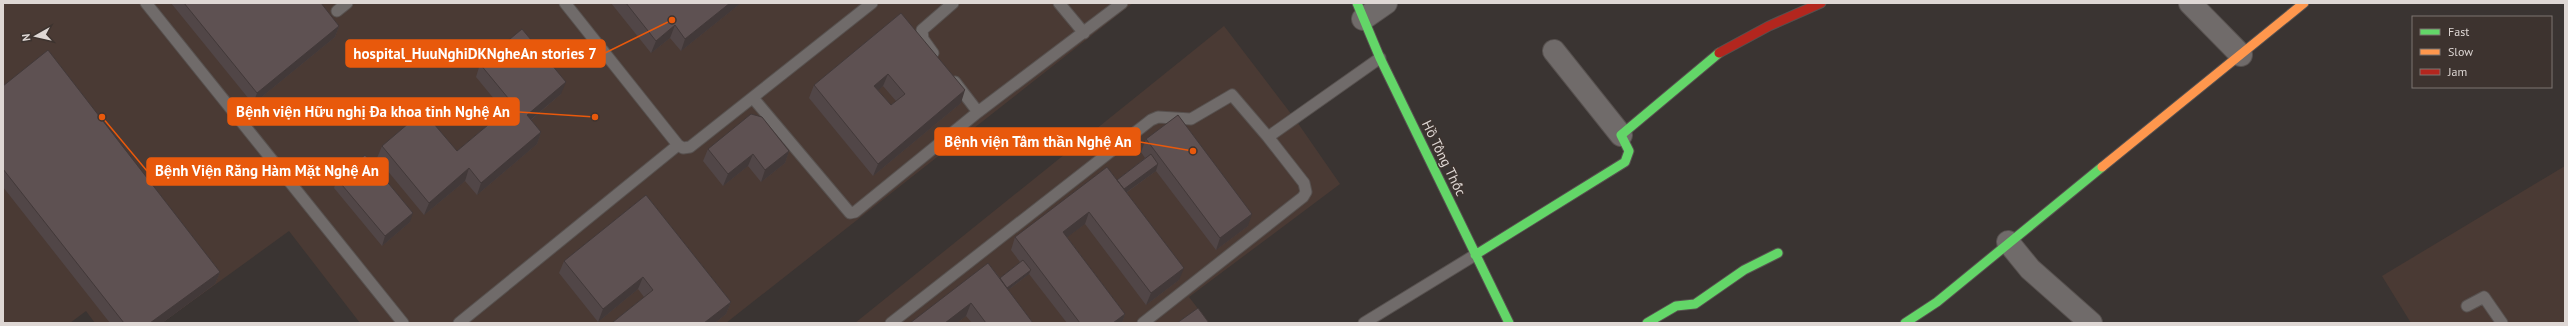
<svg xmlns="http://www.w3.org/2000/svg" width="2568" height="326" viewBox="0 0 2568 326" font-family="'PT Sans',sans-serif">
	<rect width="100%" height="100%" fill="#3a3432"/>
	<path fill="#4a3a34" d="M3,3h1130l-407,320h-366l-71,-92 -127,92h-67l-9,-12 -16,12h-67z
		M1224,26l71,93 45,65 -151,113 20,26h-354z
		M2565,166v157h-154l-29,-47z"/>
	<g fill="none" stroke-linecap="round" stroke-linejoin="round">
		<defs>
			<path id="lane" d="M146,3l257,320
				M565,3l113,142
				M1059,3l25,30
				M337,11l10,-8
				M933,53l-10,-14 -1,-9 31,-27
				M955,82l23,30
				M753,98l97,115 5,-1 123,-100 144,-109
				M2467,306l17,-9 18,26
				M459,323l219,-178 5,3 7,-1 182,-144
				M891,323l260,-203 7,-3 33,2 41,-24 36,42
				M1143,323l160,-126 3,-5 -2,-9 -36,-46 112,-79
				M1364,323l111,-68"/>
			<path id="street" d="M2190,3l51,52
				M1363,19l23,-16
				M1554,51l67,84
				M2008,242l22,27 61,54"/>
			<path id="fast" d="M1357,3l23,55 129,265
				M1475,255l150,-93 4,-11 -8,-16 98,-82
				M1647,323l29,-17 19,-2 49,-34 34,-17
				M1905,323l32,-21 165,-135"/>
			<path id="slow" d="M2102,167l202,-164"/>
			<path id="jam" d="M1719,53l50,-27 52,-23"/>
		</defs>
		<use href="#lane" stroke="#57514f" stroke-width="13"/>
		<use href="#street" stroke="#57514f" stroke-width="24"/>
		<use href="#fast" stroke="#57514f" stroke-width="11"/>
		<use href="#slow" stroke="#57514f" stroke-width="11"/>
		<use href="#jam" stroke="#57514f" stroke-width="11"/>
		<use href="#lane" stroke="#706b6a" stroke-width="11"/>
		<use href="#street" stroke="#706b6a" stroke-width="22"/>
		<use href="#fast" stroke="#63d668" stroke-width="9"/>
		<use href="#slow" stroke="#ff974d" stroke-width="9"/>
		<use href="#jam" stroke="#b3261e" stroke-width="9"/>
	</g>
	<path fill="#514647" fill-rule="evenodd" d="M171,3h150l18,23 -4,11 -82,67z
		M611,3h130l-60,48 -11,-13 -19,15z
		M901,13l60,90 -88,73 -64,-78 5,-13zM883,86l13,15 -5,4 -13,-15z
		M480,64l81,30 -30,26 10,12 -4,12 -60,51 -12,-14 -41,34 -47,-57 5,-12 75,5 47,-40 -28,-34z
		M3,86l217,186 -5,12 -53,39h-52l-107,-136z
		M1146,139l102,87 -32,24 -60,-79 -30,22 53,87 -33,25 -61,-81 -18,13 58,77 -3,9h-55l-38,-49 -21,16 25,33h-61l-6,-7 -9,7 31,-60 12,15 20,-16 -9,-12 4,-13 102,-57 28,-22 -4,-6z
		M708,149l81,2 -4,12 -24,19 -13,-16 -25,20 -20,-25z
		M337,179l73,43 -28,24 -48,-58z
		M646,195l85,107 -5,12 -11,9h-102v-1l31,-25 -6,-8 -40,33 -39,-49 5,-12z"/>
	<path fill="#423939" d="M730,3h11l-60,48 4,-12z
		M675,25l-5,13 -19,15 5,-12z
		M339,26l-4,11 -82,67 4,-11z
		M888,74l-5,12 -13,12 4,-12z
		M566,82l-5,12 -39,33 5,-12z
		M965,90l-4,13 -88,73 5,-12z
		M541,132l-4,12 -60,51 4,-12z
		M789,151l-4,12 -24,19 4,-12z
		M753,154l-5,12 -25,20 5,-12z
		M1158,164l-2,7 -39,28 3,-7z
		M469,168l-4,13 -41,34 5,-12z
		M1089,212l-4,12 -27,20 5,-12z
		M413,213l-3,9 -28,24 3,-10z
		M1252,214l-4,12 -32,24 4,-12z
		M1184,268l-5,12 -33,25 5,-12z
		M1031,270l-2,4 -29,22 1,-3z
		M220,272l-5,12 -53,39h-12z
		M643,277l-5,12 -40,33 5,-13z
		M731,302l-5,12 -11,9h-11z
		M971,303l-5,13 -9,7h-12z
		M1125,314l-3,9h-9z"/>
	<path fill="#5e5152" stroke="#423939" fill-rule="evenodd" d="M184,3h137l18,23 -82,67z
		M626,3h104l-45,36 -10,-14 -19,16z
		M901,13l64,77 -87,74 -64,-79zM888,74l17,20 -14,11 -17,-19z
		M522,29l44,53 -39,33 14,17 -60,51 -12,-15 -40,35 -47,-57 41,-35 34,40 56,-47 -33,-40z
		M48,50l172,222 -70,51h-26l-121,-154v-83z
		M751,114l11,3 27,34 -24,19 -12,-16 -25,20 -20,-25z
		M1178,115l74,99 -32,24 -74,-99z
		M1151,154l7,10 -34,25 -7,-9z
		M365,155l48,58 -28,23 -48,-57z
		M1107,167l77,101 -33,25 -62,-81 -26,20 62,82 -12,9h-33l-65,-86z
		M646,195l85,107 -27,21h-90l-1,-1 40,-32 -10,-13 -40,32 -39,-48z
		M1023,260l8,10 -24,18 -7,-10z
		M988,263l45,60h-47l-15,-20 -26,20h-35z
		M1198,308l11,15h-32z"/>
	<g text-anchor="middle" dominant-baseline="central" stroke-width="3" stroke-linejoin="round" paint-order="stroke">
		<g font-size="14" fill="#ded7d4" stroke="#3d332f">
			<text transform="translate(1444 158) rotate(64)">Hồ Tông Thốc</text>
		</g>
	</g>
	<path fill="none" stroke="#e8590c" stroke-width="1.5" d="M672 20L605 53M595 117L519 112M1193 151L1140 142M102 117L147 171"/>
	<g fill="#e8590c" stroke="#3d332f" stroke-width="1.5">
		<circle cx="672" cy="20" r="4"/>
		<circle cx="595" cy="117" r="4"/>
		<circle cx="1193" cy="151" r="4"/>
		<circle cx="102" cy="117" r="4"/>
	</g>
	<g fill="#e8590c" stroke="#e8590c" stroke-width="1.5">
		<rect x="346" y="40" width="259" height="27" rx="4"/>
		<rect x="228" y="98" width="291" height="27" rx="4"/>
		<rect x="935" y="128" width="205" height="27" rx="4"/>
		<rect x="147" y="158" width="241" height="27" rx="4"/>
	</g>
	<g font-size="15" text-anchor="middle" font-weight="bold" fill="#fff">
		<text x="475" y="59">hospital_HuuNghiDKNgheAn stories 7</text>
		<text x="373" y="117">Bệnh viện Hữu nghị Đa khoa tỉnh Nghệ An</text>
		<text x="1038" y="147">Bệnh viện Tâm thần Nghệ An</text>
		<text x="267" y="176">Bệnh Viện Răng Hàm Mặt Nghệ An</text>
	</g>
	<rect width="2568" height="326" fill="none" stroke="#ded7d4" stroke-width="8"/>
	<rect x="2412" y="16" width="140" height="72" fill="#3d332f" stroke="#7d7571"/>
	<rect x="2420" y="29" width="20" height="6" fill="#63d668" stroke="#7d7571"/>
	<text x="2448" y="36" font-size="12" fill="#ded7d4">Fast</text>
	<rect x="2420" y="49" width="20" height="6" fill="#ff974d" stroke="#7d7571"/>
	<text x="2448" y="56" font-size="12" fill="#ded7d4">Slow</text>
	<rect x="2420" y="69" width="20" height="6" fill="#b3261e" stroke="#7d7571"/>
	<text x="2448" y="76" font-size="12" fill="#ded7d4">Jam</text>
	<g transform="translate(36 36) rotate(262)" stroke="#3d332f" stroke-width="3" paint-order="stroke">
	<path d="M0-3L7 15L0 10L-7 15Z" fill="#ded7d4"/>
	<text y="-6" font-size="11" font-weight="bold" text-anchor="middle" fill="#ded7d4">N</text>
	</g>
</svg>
